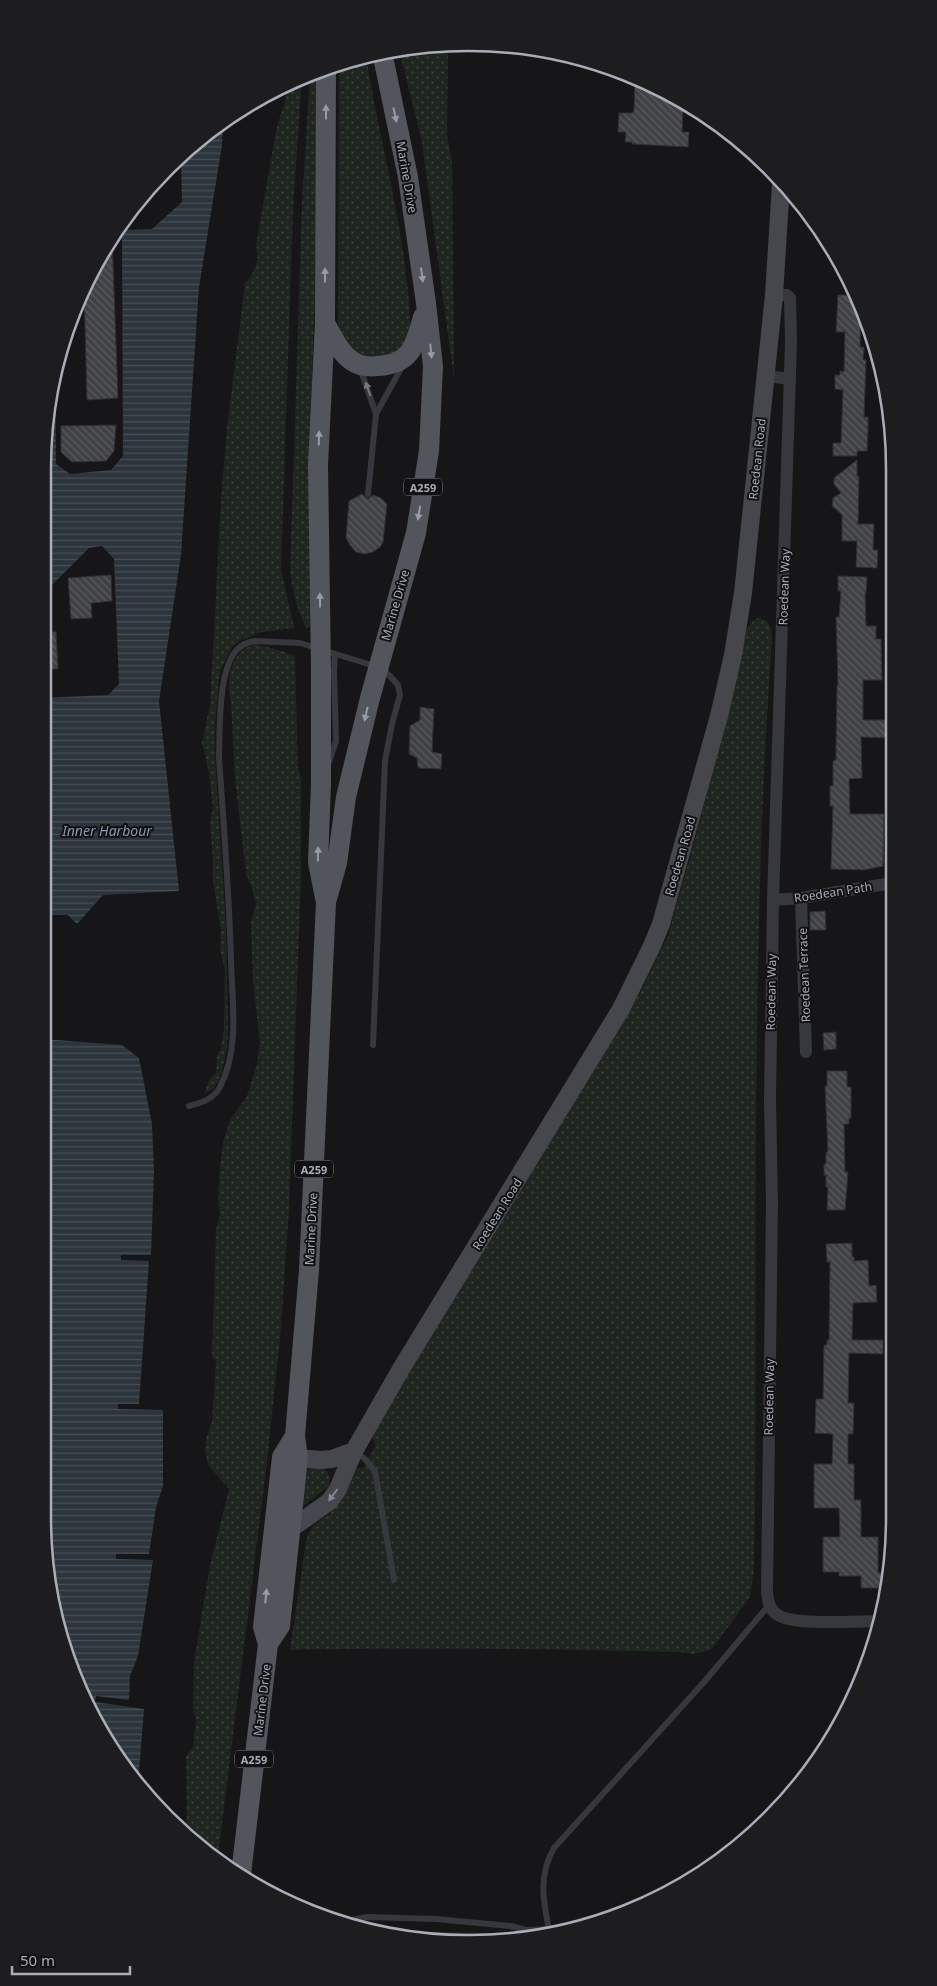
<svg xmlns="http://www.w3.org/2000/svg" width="937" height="1986" viewBox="0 0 937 1986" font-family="'Noto Sans',sans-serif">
	<defs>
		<pattern id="grass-dots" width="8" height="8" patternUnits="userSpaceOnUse" patternTransform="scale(1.25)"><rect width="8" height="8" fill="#1e261f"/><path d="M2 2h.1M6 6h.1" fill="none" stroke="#3c433d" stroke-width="1.8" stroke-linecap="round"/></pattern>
		<pattern id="water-rules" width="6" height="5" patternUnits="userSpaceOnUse" patternTransform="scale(1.25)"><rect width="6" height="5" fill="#2c353c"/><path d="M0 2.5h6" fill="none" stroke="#485056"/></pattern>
		<pattern id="building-back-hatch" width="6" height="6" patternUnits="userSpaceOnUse" patternTransform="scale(1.25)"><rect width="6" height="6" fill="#404145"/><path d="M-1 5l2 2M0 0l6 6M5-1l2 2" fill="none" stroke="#595a5e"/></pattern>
	</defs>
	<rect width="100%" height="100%" fill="#161618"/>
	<path fill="url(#grass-dots)" d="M448,45l-1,90 5,25 2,219 -32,-237 -23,-93z
		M366,56c11,71 30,139 39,210 2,19 6,41 5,61 -2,25 -32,40 -54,28 -10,-6 -14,-17 -18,-28l1,-262z
		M321,70l-1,118 -8,182 -2,256 -4,2 -10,-25 -6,-30 12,-370 8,-129z
		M302,77l-9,132 -12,360 13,59 -32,4 -21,8 -9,7 -12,24 -5,52v34l11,171 2,101 -1,19 -6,28 -7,12 -10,6 5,-14 7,-7 1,-17 4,-7 3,-21 1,-56 -5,-23 1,-18 -8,-50v-20l-3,-40 3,-12 -4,-36 -7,-31 8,-37 11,-205 6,-72 18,-144c10,-13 15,-23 11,-39l21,-119 8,-24 1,-17z
		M758,618c12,2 13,9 14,21 -21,292 -15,586 -17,879l-1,51 -4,28 -38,52 -18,5 -15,-2c-129,-3 -259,-5 -389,-2l16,-109c4,-19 19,-21 30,-34 10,-11 15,-26 22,-39h5l12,-21 -2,-10 3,-9 17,-30 248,-407 27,-55 33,-119 44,-185 8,-11z
		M256,644l29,8 10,5 3,111 3,10v99l-5,138 -7,194 -8,119 -14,134 -49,394 -33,-27 2,-12 -1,-61 7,-9 3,-29 -3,-7 1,-49 16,-97 19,-76 -21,-24 -3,-14 1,-12 6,-18 4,-59 -4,-6 4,-127 4,-15 -2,-15 2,-33 4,-27 6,-19 17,-24 10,-32 3,-21 -7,-61 -2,-61 5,-17 -4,-16 -6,-14 -11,-95 -4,-77c-5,-22 -1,-52 25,-58z
		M312,1467c13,0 20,5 17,19l-27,21 5,-36z"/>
	<path fill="#1e261f" d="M370,1930l117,3 23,6 -42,4 -82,-8z"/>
	<path fill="url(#water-rules)" d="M223,122l-1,23 -23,142 -18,268 -22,146 20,190 -76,4 -26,29 -9,-9h-25v-217l65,-3 11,-11 -5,-125 -12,-13 -13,2 -42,42 3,29h-7v-151l8,-82 4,-14 1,92 14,10 41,-4 12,-14 -1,-226 30,-1 30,-27 -1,-46z
		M43,1039l79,6 17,13 13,66 2,47 -3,84h-30v5l28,1 -10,143h-21v5l45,1v76l-7,21 -7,47h-33v5l37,1 -15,96 -8,20 -1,24 -33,-4 -1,6 49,7 -6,75 -39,-54 -34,-75 -22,-137z"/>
	<path fill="url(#building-back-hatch)" stroke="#303034" d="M635,77l45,26v6h3l-1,23h7l-1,15 -56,-3v-2h-7l1,-10h-8l1,-19h13l2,-2z
		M112,236l6,162 -31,2 -3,-112z
		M838,295h18l5,8 -1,44h4l-1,13h3l-2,57h4v13l-1,21h-10v5h-24v-13h8l2,-53 -8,-1v-14h5v-4l4,1 1,-40h-9z
		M116,425l-2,26 -8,10 -34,1 -11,-10v-26z
		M857,460v16h2l-1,48h16l-1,26h5l-1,18 -21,-1 1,-26h-15v-26l-10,-9 1,-8 8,-5 -7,-9v-6z
		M362,494l6,5 5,-4 8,3 6,6 -4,38 -3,5 -7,5 -9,2 -8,-2 -6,-7 -4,-7 3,-37z
		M111,575l1,26 -21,2 1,15 -21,1 -3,-41z
		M838,576l29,1 -1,16h-1l1,33h10v13h5l1,41h-19v40h28v18l-30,-1 1,41 -13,1 1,35h34l-1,52 -19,4 -33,-1 2,-63h-3v-20h3v-25l3,-1v-12l1,-63h1l-2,-68h3l2,-26h-3z
		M42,632h14l2,37h-16z
		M420,707l14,2 -2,43 10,2 -1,15 -23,-1 -1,-10 -8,-4 1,-28 10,-6z
		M825,911l1,19h-16v-18z
		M836,1032v17l-12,1 -1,-17z
		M827,1071h20v16h4v31h-2v6h-5l1,48h3l-3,38h-18l1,-23h-2v-12h-2v-11h2v-12h2l-3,-66h2z
		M852,1243v14h2v4l14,-1 1,26 7,-1 1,17 -24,1 -1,37h31v14l-34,-1 -1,50h6l-1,31h-5v30h6v36h7v37h17v36h11l-1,15h-27v-12h-22v-4h-16v-35h17l-1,-29h-25v-44h18l1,-30 -18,-1 1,-34h7l1,-54h3v-5h2l1,-78h-3l-1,-18z"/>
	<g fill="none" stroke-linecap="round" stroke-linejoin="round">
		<path stroke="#37383d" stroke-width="6" d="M360,368l16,46 -8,80
			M376,414l27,-49
			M329,762l7,-21 -2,-70 1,-17
			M189,1106c12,-3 25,-7 31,-19 20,-38 12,-86 11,-127 -2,-68 -7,-135 -12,-202 1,-28 -1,-84 16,-106 5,-7 13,-10 20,-11l45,2 78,24 12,9 8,9 2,10 -8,29 -7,37 -12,284
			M355,1451l10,8 10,12 19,109
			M347,1921l20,-4 69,2 75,7 15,4 23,-1 12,3
			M550,1935c-6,-31 -13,-58 4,-87l150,-166 65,-77"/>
		<path stroke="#37383d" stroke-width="12" d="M774,295h13l3,3 1,44 -18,558 -3,199 2,104 -5,388c1,10 2,19 11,24 16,11 80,6 102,6
			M766,376l24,3
			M801,898l5,154
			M773,900l28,-2 91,-15"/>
		<path stroke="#45474d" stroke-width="18" d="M284,1457l37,3 11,-1 22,-8
			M292,1528l38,-27 8,-12 16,-38 47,-82 220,-360 31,-63 9,-22 58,-208 14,-61 10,-62 31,-298 7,-111"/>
		<path stroke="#53555c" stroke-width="20" d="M325,323c8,14 14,29 27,38 7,5 17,6 26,5 33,-2 37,-20 45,-49
			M325,898l-7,-36 3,-78v-114l-3,-205 7,-142 1,-254
			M268,1644l12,-18 18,-168 -3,-22 14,-166 17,-368 11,-39 9,-66 24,-99 46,-165 13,-82 4,-85 -7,-63 -18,-126 -26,-125
			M241,1874l27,-230 -5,-17 19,-170 13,-21"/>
	</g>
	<defs><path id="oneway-solid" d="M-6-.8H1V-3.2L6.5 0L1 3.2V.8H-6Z" transform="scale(1.25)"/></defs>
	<g fill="#979ba6">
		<use href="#oneway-solid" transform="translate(326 112) rotate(-90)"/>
		<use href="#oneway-solid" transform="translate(395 115) rotate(78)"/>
		<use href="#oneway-solid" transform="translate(325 275) rotate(-90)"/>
		<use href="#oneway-solid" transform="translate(422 275) rotate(82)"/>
		<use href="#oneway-solid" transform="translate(431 351) rotate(84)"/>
		<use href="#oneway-solid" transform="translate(319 438) rotate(-88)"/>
		<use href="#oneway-solid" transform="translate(419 513) rotate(99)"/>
		<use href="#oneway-solid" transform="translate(320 600) rotate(-91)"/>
		<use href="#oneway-solid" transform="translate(366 714) rotate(103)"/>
		<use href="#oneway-solid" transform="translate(318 854) rotate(-89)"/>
		<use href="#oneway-solid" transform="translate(266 1596) rotate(-84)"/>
	</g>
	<use fill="#757881" href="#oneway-solid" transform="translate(368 389) rotate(-110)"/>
	<use fill="#858993" href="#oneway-solid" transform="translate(333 1495) rotate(127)"/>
	<g text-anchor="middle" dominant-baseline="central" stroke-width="4" stroke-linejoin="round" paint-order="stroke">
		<g fill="#111113" stroke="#7b7e86" stroke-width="1">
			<rect x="404" y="478.5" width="38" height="17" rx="4"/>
			<rect x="295" y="1160.5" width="38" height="17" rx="4"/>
			<rect x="235" y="1750.5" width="38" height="17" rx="4"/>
		</g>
		<g font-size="11" font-weight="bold" fill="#a8adb8">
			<text x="423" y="487">A259</text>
			<text x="314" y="1169">A259</text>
			<text x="254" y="1759">A259</text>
		</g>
		<g font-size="12" fill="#a8adb8" stroke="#111113">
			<text transform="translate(407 177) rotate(80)">Marine Drive</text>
			<text transform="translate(757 459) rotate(-84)">Roedean Road</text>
			<text transform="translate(784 587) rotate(-88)">Roedean Way</text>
			<text transform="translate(395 605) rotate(-74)">Marine Drive</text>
			<text transform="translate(680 856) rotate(-74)">Roedean Road</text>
			<text transform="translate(833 892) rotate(-9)">Roedean Path</text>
			<text transform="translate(804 975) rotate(-92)">Roedean Terrace</text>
			<text transform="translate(771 992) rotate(-89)">Roedean Way</text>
			<text transform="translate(497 1214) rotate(-58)">Roedean Road</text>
			<text transform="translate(311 1229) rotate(-87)">Marine Drive</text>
			<text transform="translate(769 1397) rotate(-89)">Roedean Way</text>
			<text transform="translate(262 1700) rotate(-83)">Marine Drive</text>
		</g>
		<g font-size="14" font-style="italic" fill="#7f9bb3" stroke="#111113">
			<text x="107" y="830">Inner Harbour</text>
		</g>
	</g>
	<path d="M0 0H937V1986H0ZM468 51H469A417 417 0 0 1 886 468V1518A417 417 0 0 1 469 1935H468A417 417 0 0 1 51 1518V468A417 417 0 0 1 468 51Z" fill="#1d1d20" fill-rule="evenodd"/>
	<path fill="none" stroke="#a8adb8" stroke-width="2.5" d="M468 51H469A417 417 0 0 1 886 468V1518A417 417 0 0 1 469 1935H468A417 417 0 0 1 51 1518V468A417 417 0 0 1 468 51Z"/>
	<path d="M12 1966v8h118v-8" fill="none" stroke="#a8adb8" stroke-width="2.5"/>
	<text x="20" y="1966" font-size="15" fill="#a8adb8" stroke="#111113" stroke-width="4" paint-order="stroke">50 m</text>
</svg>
